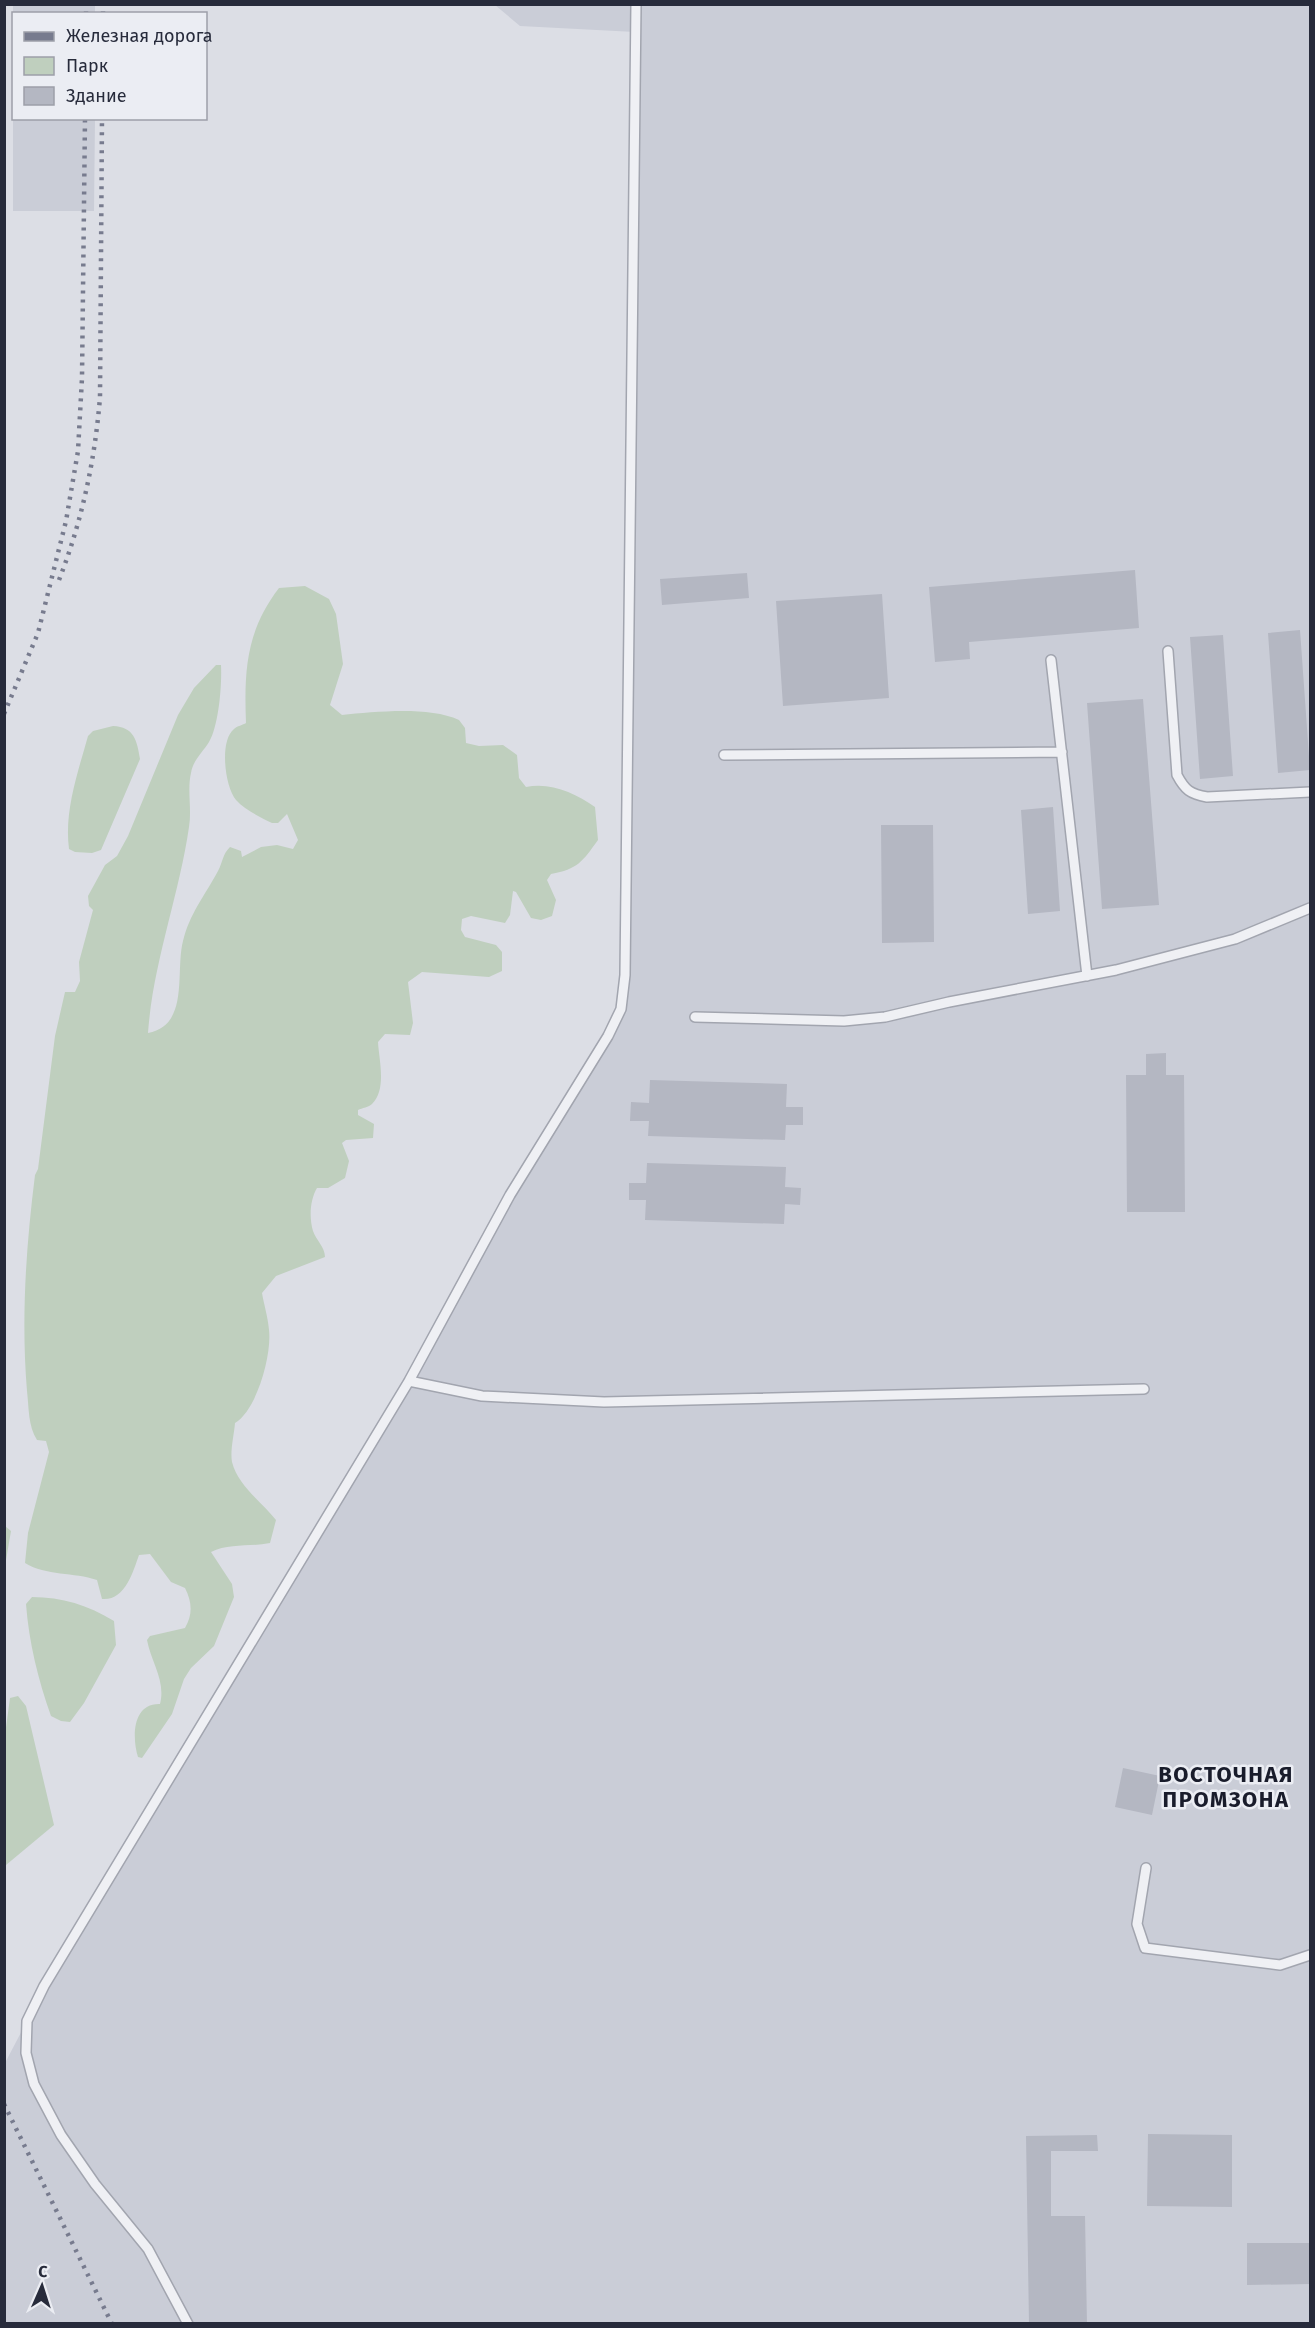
<svg xmlns="http://www.w3.org/2000/svg" width="1315" height="2328" viewBox="0 0 1315 2328" font-family="'Fira Sans',sans-serif">
	<rect width="100%" height="100%" fill="#dcdee5"/>
	<path fill="#cacdd7" d="M13,5h82v8l-81,1v104l81,1 -1,92h-81z
		M495,5h815v2318l-1305,1v-261l22,-42 382,-640 212,-372 14,-977 -115,-6z"/>
	<path fill="#bfcfbe" d="M305,586l24,13 7,15 7,50 -13,41 12,10c33,-3 86,-9 117,5l6,8 1,15 13,3 24,-1 14,10 2,23 7,9c25,-5 49,6 69,20l3,33c-16,22 -20,29 -47,34l-4,6 9,20 -4,16 -11,4 -10,-2 -15,-26 -3,-1 -3,24 -5,8 -34,-7 -9,3 -1,11 4,7 31,8 6,7v19l-13,6 -67,-5 -14,10 5,41 -3,12 -25,-1 -7,8c1,18 9,47 -6,62 -3,3 -10,4 -14,6v5l16,9 -1,14 -27,2 -4,3 7,18 -4,17 -17,10h-11c-7,12 -8,29 -4,43 3,9 12,16 12,26l-49,19 -14,17c2,12 6,24 7,37 3,24 -12,80 -34,93 -1,12 -5,28 -3,39 6,24 30,40 44,58l-6,23c-20,4 -41,0 -59,9l21,32 2,13 -20,49 -23,22 -7,11 -12,35 -30,44 -4,-1c-6,-19 -6,-54 22,-53 6,-23 -9,-42 -13,-64l3,-4 35,-8c8,-14 7,-26 0,-40l-14,-6 -21,-28 -11,1c-6,17 -14,46 -37,44l-5,-19c-23,-8 -51,-4 -72,-17l3,-30 21,-81 -3,-11 -9,-1c-9,-14 -8,-32 -10,-49 -6,-73 -1,-144 8,-216l3,-6 17,-133 10,-44h10l5,-11 -1,-19 14,-52 -4,-4 -1,-10 17,-31 12,-9 11,-20 50,-121 16,-27 22,-23h5c1,19 -2,60 -12,77 -6,10 -16,18 -18,31 -4,17 1,36 -2,54 -10,69 -36,136 -41,206 42,-8 27,-61 35,-92 7,-28 21,-44 35,-70 5,-9 4,-16 12,-24l11,4 1,6 19,-10 16,-2 16,4 5,-9 -11,-26 -9,9h-6c-12,-6 -27,-13 -36,-23 -11,-13 -17,-59 -2,-71 3,-3 9,-4 12,-6 -2,-52 0,-92 33,-135z
		M113,726c21,1 24,14 27,33l-39,91 -9,3 -17,-1 -6,-3c-5,-38 9,-77 19,-113l5,-5z
		M5,1526l6,5 -6,35z
		M32,1597c30,0 56,8 82,24l2,24 -32,58 -14,19 -9,-1 -10,-5c-13,-37 -22,-73 -25,-112z
		M18,1696l8,10 28,119 -48,40 -2,-123 6,-44z"/>
	<path fill="#b4b7c2" d="M1135,570l4,58 -170,14 1,17 -35,3 -6,-75z
		M747,573l2,25 -87,7 -2,-26z
		M882,594l7,104 -106,8 -7,-105z
		M1300,630l10,140 -32,3 -10,-140z
		M1223,635l10,141 -33,3 -10,-142z
		M1143,699l16,206 -57,4 -15,-206z
		M1053,807l7,104 -32,3 -7,-104z
		M881,825h52l1,117 -52,1z
		M1166,1053v22h18l1,137h-58l-1,-137h20v-21z
		M650,1080l137,4 -1,23h17v18h-17l-1,15 -137,-4 1,-15h-19l1,-19 18,1z
		M647,1163l139,4 -1,20 16,1 -1,17 -15,-1 -1,20 -139,-4 1,-20h-17v-17h17z
		M1123,1768l37,8 -8,39 -37,-8z
		M1148,2134l84,1v72l-85,-1z
		M1097,2135l1,16h-47v65h34l2,108h-58l-3,-188z
		M1247,2243h63v41l-63,1z"/>
	<g fill="none" stroke-linecap="round" stroke-linejoin="round">
		<defs>
			<path id="service" d="M1168,651l9,124c8,15 13,19 30,22l103,-5
				M1051,660l36,316
				M724,755l338,-3
				M695,1017l149,4 41,-4 64,-15 167,-32 119,-31 75,-31
				M409,1381l73,15 122,6 540,-13
				M1146,1868l-9,56 8,24 135,17 30,-10
				M188,2324l-40,-75 -53,-65 -34,-49 -27,-51 -8,-31 1,-32 17,-35 365,-605 101,-186 98,-159 13,-27 4,-34 11,-971"/>
		</defs>
		<use href="#service" stroke="#a2a5af" stroke-width="12"/>
		<use href="#service" stroke="#eff0f4" stroke-width="9"/>
		<path stroke="#777b8e" stroke-width="4.5" stroke-dasharray="3 6" stroke-linecap="butt" d="M86,14v-10
			M103,14v-10
			M59,580c23,-59 36,-120 41,-183l2,-279
			M4,714l34,-81 28,-112 12,-70 4,-73 3,-260
			M4,2104l108,220"/>
	</g>
	<g text-anchor="middle" dominant-baseline="central" stroke-width="5" stroke-linejoin="round" paint-order="stroke">
		<g font-size="22" font-weight="bold" letter-spacing="1.5" fill="#191c2b" stroke="#ebedf3">
			<text x="1226" y="1774">ВОСТОЧНАЯ<tspan x="1226" dy="25">ПРОМЗОНА</tspan></text>
		</g>
	</g>
	<rect width="1315" height="2328" fill="none" stroke="#272b3b" stroke-width="12"/>
	<rect x="12" y="12" width="195" height="108" fill="#ebedf3" stroke="#9d9fa9" stroke-width="1.5"/>
	<rect x="24" y="32" width="30" height="9" fill="#777b8e" stroke="#9d9fa9" stroke-width="1.5"/>
	<text x="66" y="42" font-size="18" fill="#272b3b">Железная дорога</text>
	<rect x="24" y="57" width="30" height="18" fill="#bfcfbe" stroke="#9d9fa9" stroke-width="1.5"/>
	<text x="66" y="72" font-size="18" fill="#272b3b">Парк</text>
	<rect x="24" y="87" width="30" height="18" fill="#b4b7c2" stroke="#9d9fa9" stroke-width="1.5"/>
	<text x="66" y="102" font-size="18" fill="#272b3b">Здание</text>
	<g transform="translate(42 2286) rotate(3)" stroke="#ebedf3" stroke-width="4.5" paint-order="stroke">
	<path d="M0-4.5L10 22L0 15L-10 22Z" fill="#272b3b"/>
	<text y="-9" font-size="16" font-weight="bold" text-anchor="middle" fill="#272b3b">С</text>
	</g>
</svg>
